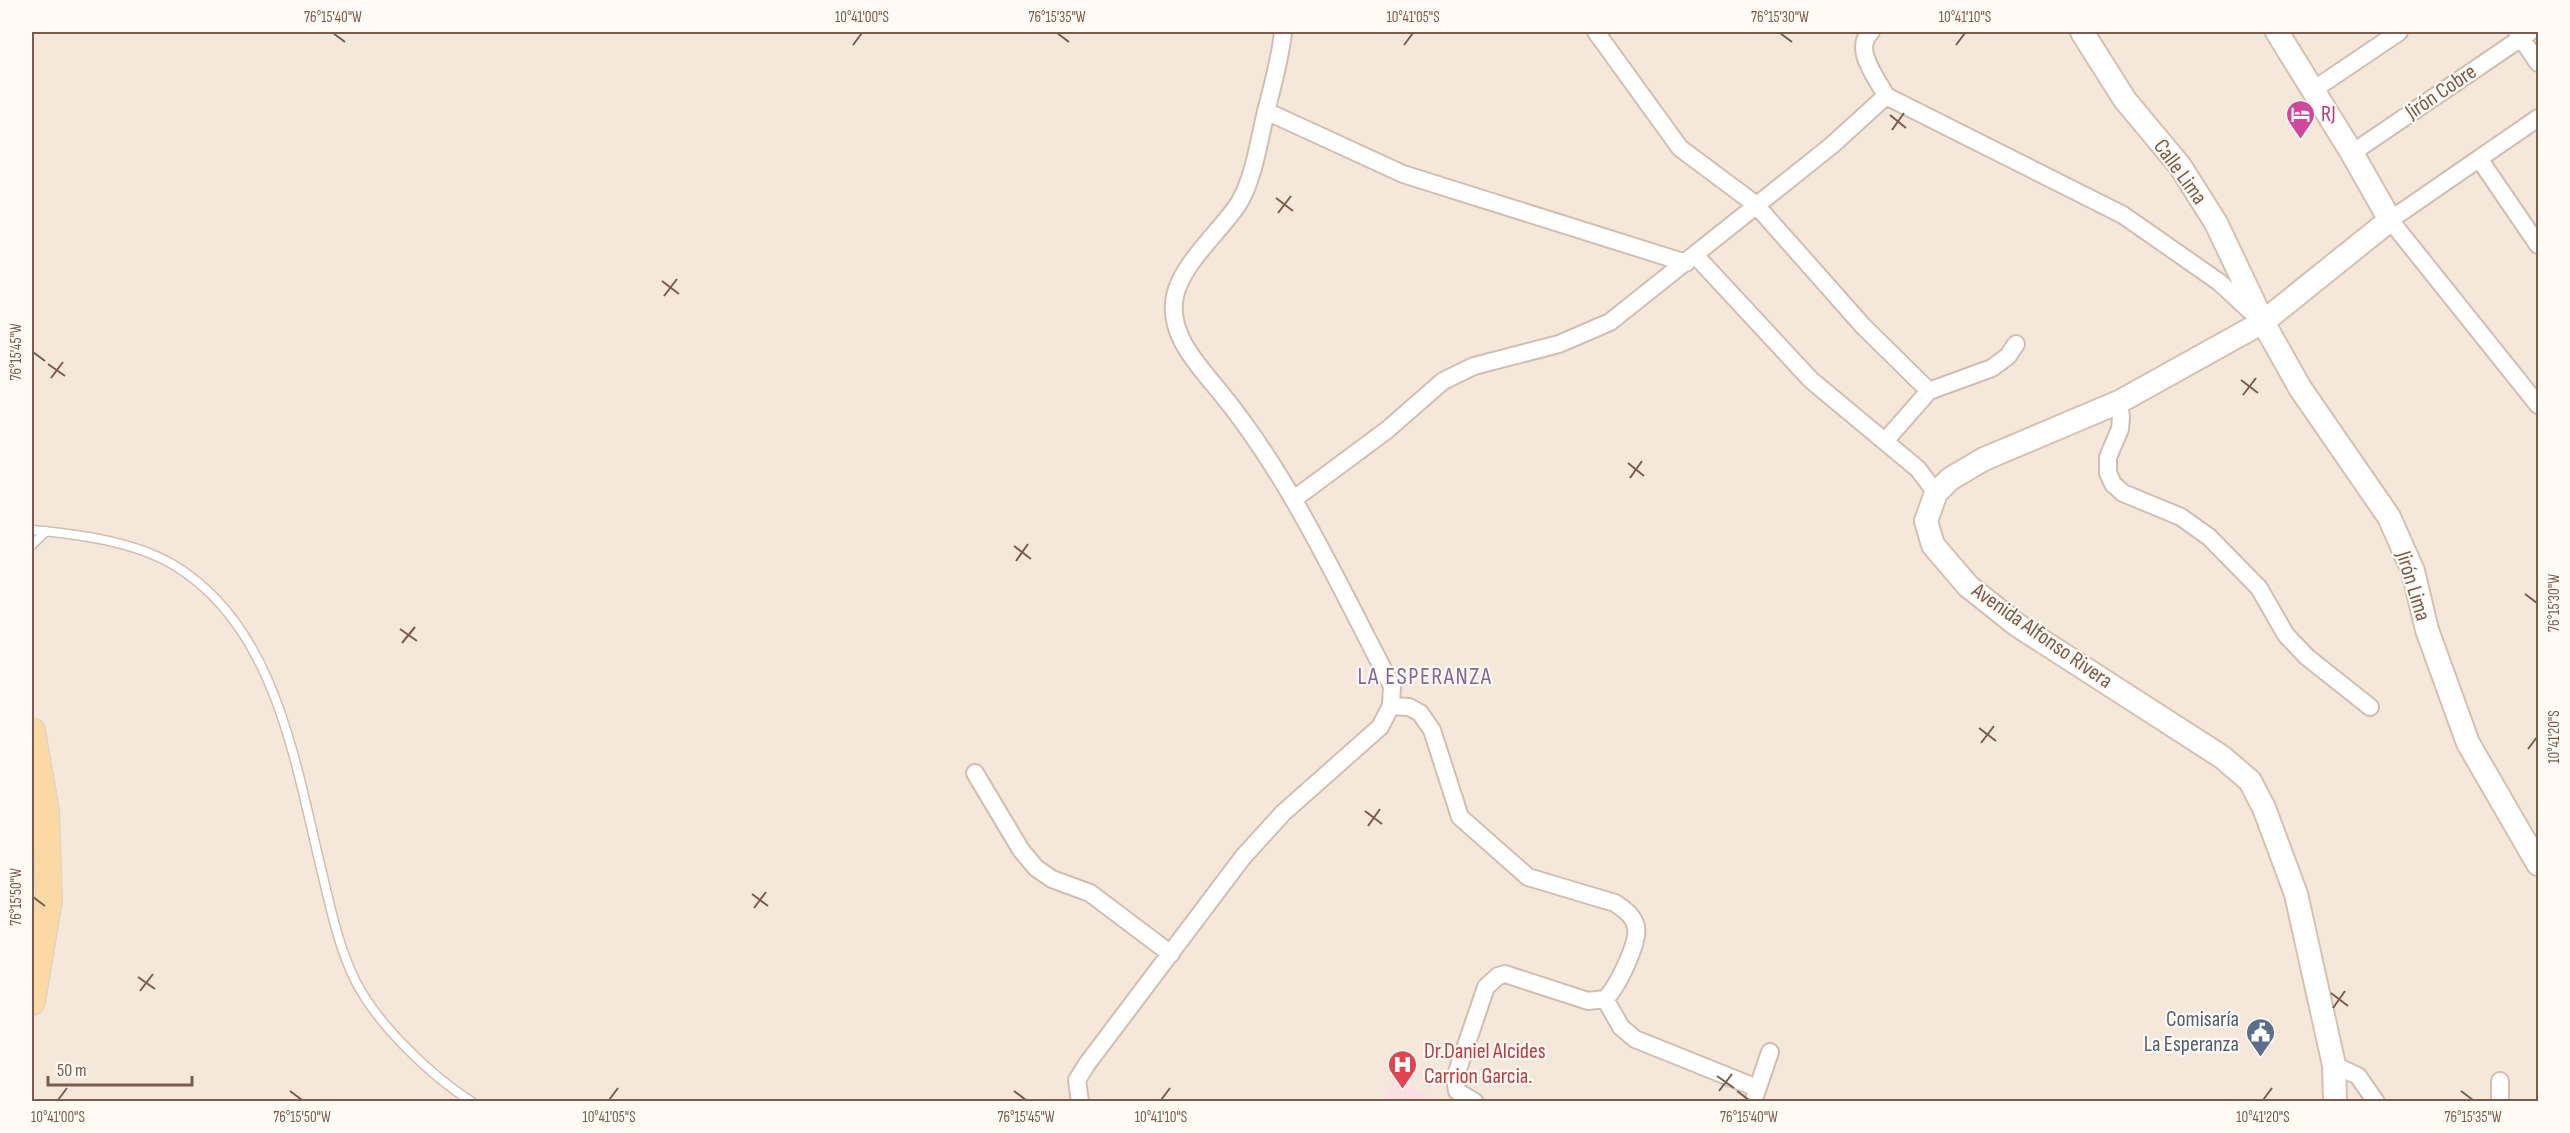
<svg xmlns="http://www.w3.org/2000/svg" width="2570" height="1133" viewBox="0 0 2570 1133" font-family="'Sofia Sans Condensed',sans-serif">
	<rect width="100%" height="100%" fill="#fdf6ec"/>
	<path fill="#f5e8da" d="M32,32h2506v1069h-2506z"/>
	<path fill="#fbdfe3" d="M1393,1078l49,23h-59z"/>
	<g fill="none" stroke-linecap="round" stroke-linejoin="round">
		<defs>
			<path id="lane" d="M32,530c45,4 100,11 140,34 101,59 122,192 147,296 10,40 18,85 37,122 22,43 75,94 116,120
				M32,545l14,-14"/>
			<path id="street" d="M1596,32l84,116 75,56 108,122 66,65
				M1871,32c-19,17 6,46 15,64
				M2517,32l21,31
				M2313,90l86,-58
				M1266,111l137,63 283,89
				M2538,118l-148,102 148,185
				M2352,153l178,-121
				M2480,160l58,85
				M1695,255l116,125 107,89 18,24
				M2119,402l2,15 -1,12 -12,28v16l5,11 10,9 58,24 28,20 50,51 27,47 21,22 63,50
				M1886,440l43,-49 63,-23 16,-12 8,-12
				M1294,499l93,-69 56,-49 31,-15 85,-22 51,-22 221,-176 55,-50 237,119 96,67 38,35
				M1391,706l18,1 11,6 12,17 28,87 68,60 87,26c9,6 19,13 21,24 3,16 -19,61 -31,72l-17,2 -83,-27 -7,2 -12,11 -31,91 2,13 18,11
				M975,773l46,77 15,18 16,11 38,14 81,61
				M1605,999l16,28 14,12 122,49
				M2334,1065l24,11 18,26
				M2500,1081v21
				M1080,1102l-3,-22 10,-16 156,-207 40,-44 97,-86 11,-21 1,-20c-53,-100 -100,-206 -172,-294 -22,-27 -53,-58 -45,-96 7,-33 46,-65 64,-93 14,-24 19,-56 25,-83 7,-30 16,-58 19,-88
				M1753,1102l17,-50"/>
			<path id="secondary" d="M2082,32l43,68 55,66 36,57 47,99 37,66 89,129 24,54 14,59 41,113 70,121
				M2277,32l75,121 38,67 -127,102 -144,80 -135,57 -34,20 -14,14 -10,28 7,24 35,41 49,39 205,132 28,24 14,27 32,86 38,171 1,37"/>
			<path id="primary" d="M32,731l14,80 3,89 -17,102"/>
		</defs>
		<use href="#lane" stroke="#d1beb0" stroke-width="11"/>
		<use href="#street" stroke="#d1beb0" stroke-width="20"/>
		<use href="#secondary" stroke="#d6c0b0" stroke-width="26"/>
		<use href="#primary" stroke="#dad1cd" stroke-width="28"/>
		<use href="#lane" stroke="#fff" stroke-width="8"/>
		<use href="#street" stroke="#fff" stroke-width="16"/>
		<use href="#secondary" stroke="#fff" stroke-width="22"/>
		<use href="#primary" stroke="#fbd9a5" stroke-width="26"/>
	</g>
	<path fill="none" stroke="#7a5c4d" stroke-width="2" d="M333,33l12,9M1057,33l12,9M1780,33l12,9M853,45l9,-12M1404,45l9,-12M1956,45l9,-12M1890,115l16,13M1892,130l12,-17M1276,198l17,13M1278,213l13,-17M662,281l17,13M664,296l13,-17M33,352l12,9M48,364l17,12M51,378l12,-16M2241,380l17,13M2243,395l13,-17M1628,463l16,13M1630,478l12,-17M1014,546l17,13M1016,561l12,-17M2525,594l12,9M400,629l17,12M402,643l13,-16M1979,728l17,13M1981,743l13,-17M2528,749l9,-12M1365,811l17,13M1368,826l12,-17M752,894l16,12M33,897l12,9M754,908l12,-16M138,977l17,12M140,991l13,-17M2331,993l17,13M2333,1008l12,-17M1717,1076l17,12M290,1091l12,9M1014,1091l12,9M1719,1091l13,-17M1737,1091l12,9M2461,1091l12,9M58,1100l9,-12M609,1100l9,-12M1161,1100l9,-12M2263,1100l9,-12"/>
	<defs>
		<symbol id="hotel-pin" viewBox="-11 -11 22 30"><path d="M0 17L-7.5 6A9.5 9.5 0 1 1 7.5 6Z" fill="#d1479c" stroke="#fffaf3"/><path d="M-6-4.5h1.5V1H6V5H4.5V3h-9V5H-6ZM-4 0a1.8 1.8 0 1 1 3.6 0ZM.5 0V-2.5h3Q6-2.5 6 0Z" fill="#fff"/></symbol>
		<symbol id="civic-pin" viewBox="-11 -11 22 30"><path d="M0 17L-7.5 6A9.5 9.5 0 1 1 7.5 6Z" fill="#5c6f8a" stroke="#fffaf3"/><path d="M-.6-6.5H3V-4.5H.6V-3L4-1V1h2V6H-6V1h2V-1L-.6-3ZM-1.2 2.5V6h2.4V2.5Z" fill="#fff"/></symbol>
		<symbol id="hospital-pin" viewBox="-11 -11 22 30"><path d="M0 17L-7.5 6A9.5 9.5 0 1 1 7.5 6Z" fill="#e0444e" stroke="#fffaf3"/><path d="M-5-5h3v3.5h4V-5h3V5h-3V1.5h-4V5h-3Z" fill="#fff"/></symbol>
	</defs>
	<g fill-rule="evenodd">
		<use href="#hotel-pin" x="2284" y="98" width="33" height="45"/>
		<use href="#civic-pin" x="2244" y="1016" width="33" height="45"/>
		<use href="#hospital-pin" x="1386" y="1048" width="33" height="45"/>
	</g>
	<g text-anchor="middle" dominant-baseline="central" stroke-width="4.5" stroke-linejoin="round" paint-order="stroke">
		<g font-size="22" fill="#7a5c4d" stroke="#fffaf3">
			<text transform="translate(2441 92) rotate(-34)">Jirón Cobre</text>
			<text transform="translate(2180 172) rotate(54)">Calle Lima</text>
			<text transform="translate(2413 586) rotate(73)">Jirón Lima</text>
			<text transform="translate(2042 636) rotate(35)">Avenida Alfonso Rivera</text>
		</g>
		<g font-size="22" fill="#b23c85" stroke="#fffaf3" text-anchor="start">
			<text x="2321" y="114">RJ</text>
		</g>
		<g font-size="22" fill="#4e5e75" stroke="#fffaf3" text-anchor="end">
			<text x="2239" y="1019">Comisaría<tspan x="2239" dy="25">La Esperanza</tspan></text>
		</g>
		<g font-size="22" fill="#be3a42" stroke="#fffaf3" text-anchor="start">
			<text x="1424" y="1051">Dr.Daniel Alcides<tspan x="1424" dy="25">Carrion Garcia.</tspan></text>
		</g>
		<g font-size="24" letter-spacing="1.5" fill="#846695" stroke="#fffaf3">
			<text x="1425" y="676">LA ESPERANZA</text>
		</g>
	</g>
	<rect width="2570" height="1133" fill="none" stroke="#fffaf3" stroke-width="66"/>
	<path d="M48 1076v9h144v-9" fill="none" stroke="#7a5c4d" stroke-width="3"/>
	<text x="57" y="1076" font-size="18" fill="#7a5c4d" stroke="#fffaf3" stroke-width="4.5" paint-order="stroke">50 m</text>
	<rect x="33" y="33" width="2504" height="1067" fill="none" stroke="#7a5c4d" stroke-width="2"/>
	<g font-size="15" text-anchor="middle" fill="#7a5c4d">
		<text x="333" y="22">76°15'40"W</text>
		<text x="862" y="22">10°41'00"S</text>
		<text x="1057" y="22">76°15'35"W</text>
		<text x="1413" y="22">10°41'05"S</text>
		<text x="1780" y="22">76°15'30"W</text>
		<text x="1965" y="22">10°41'10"S</text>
		<text transform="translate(16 352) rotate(-90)" y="5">76°15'45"W</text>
		<text transform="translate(2554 603) rotate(-90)" y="5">76°15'30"W</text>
		<text transform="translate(2554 737) rotate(-90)" y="5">10°41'20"S</text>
		<text transform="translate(16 897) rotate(-90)" y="5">76°15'50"W</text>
		<text x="58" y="1122">10°41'00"S</text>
		<text x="302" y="1122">76°15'50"W</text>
		<text x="609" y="1122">10°41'05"S</text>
		<text x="1026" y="1122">76°15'45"W</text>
		<text x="1161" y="1122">10°41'10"S</text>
		<text x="1749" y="1122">76°15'40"W</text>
		<text x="2263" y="1122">10°41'20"S</text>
		<text x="2473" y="1122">76°15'35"W</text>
	</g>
</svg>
